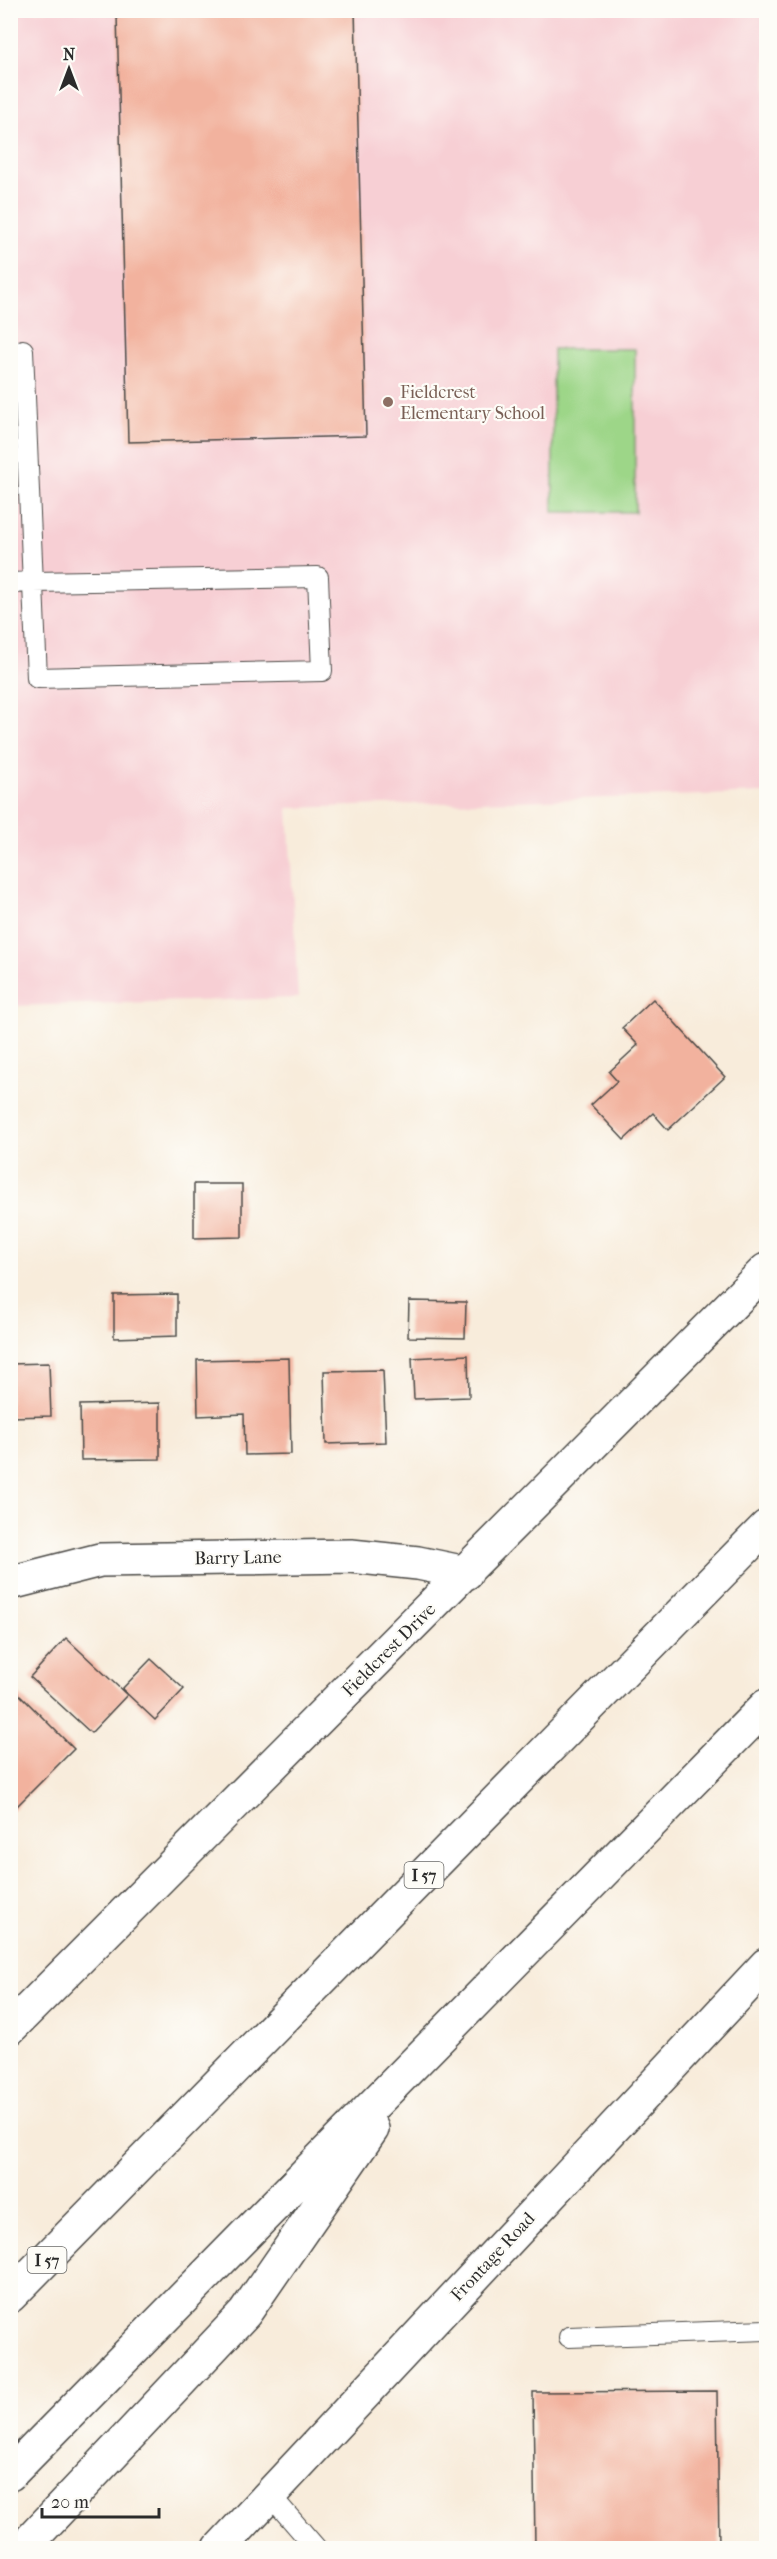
<svg xmlns="http://www.w3.org/2000/svg" width="777" height="2559" viewBox="0 0 777 2559" font-family="'IM FELL French Canon',serif">
	<rect width="100%" height="100%" fill="#fdfcf7"/>
	<filter id="ink" filterUnits="userSpaceOnUse"><feTurbulence type="fractalNoise" baseFrequency=".0167" numOctaves="2"/><feDisplacementMap in="SourceGraphic" scale="12" xChannelSelector="R" yChannelSelector="G"/><feConvolveMatrix kernelMatrix="1 2 1 2 8 2 1 2 1" color-interpolation-filters="sRGB"/></filter>
	<filter id="wash" filterUnits="userSpaceOnUse"><feTurbulence type="fractalNoise" baseFrequency=".008" numOctaves="4" result="noise"/><feDisplacementMap in="SourceGraphic" scale="24" xChannelSelector="R" yChannelSelector="G"/><feGaussianBlur stdDeviation="1.35" result="paint"/><feColorMatrix in="noise" values="0 0 0 0 0 0 0 0 0 0 0 0 0 0 0 0 0 1.4 0 .05"/><feComposite in="paint" operator="in"/></filter>
	<g filter="url(#wash)">
		<rect width="100%" height="100%" fill="#f8ecdb"/>
		<path fill="#f7cfd4" d="M10,11h756v782l-478,15 10,190 -287,8z"/>
		<path fill="#9dd688" stroke="#64805a" stroke-width="1.5" d="M553,349h82v163h-82z"/>
		<g id="blocks">
			<path fill="#f2b29e" d="M297,10h58l11,426 -238,6 -11,-427z
				M653,999l72,78 -57,53 -15,-17 -29,27 -33,-35 26,-24 -8,-9 29,-27 -16,-17z
				M194,1184h48v53l-48,1z
				M177,1294v42l-63,2v-43z
				M409,1301l57,1 -1,36 -57,-1z
				M468,1355l1,42 -55,2 -2,-41z
				M289,1358l2,96 -46,1 -1,-41 -46,2 -1,-56z
				M49,1363l2,53 -41,1v-53z
				M383,1370l3,72 -60,2 -2,-73z
				M160,1403v56l-79,1 -1,-55z
				M66,1638l61,57 -36,38 -61,-56z
				M151,1659l33,30 -29,31 -33,-31z
				M13,1688l61,61 -64,64v-122z
				M717,2391l2,157h-184l-2,-156z"/>
		</g>
	</g>
	<g filter="url(#ink)">
		<use href="#blocks" fill-opacity="0" stroke="#4a4845" stroke-width="1.5"/>
		<g fill="none" stroke-linecap="round" stroke-linejoin="round">
			<defs>
				<path id="lane" d="M10,583l24,-1 284,-5 4,94 -285,7 -14,-328
					M569,2337l197,-7
					M270,2495l46,53"/>
				<path id="street" d="M10,1583l90,-23 251,-4 67,7 48,10
					M10,2028l756,-758
					M220,2548l546,-583"/>
				<path id="highway" d="M10,2296l756,-769
					M10,2474l756,-768
					M23,2548l222,-235 127,-184"/>
			</defs>
			<use href="#lane" stroke="#4a4845" stroke-width="22"/>
			<use href="#street" stroke="#4a4845" stroke-width="36"/>
			<use href="#highway" stroke="#4a4845" stroke-width="36"/>
			<use href="#lane" stroke="#fff" stroke-width="20"/>
			<use href="#street" stroke="#fff" stroke-width="33"/>
			<use href="#highway" stroke="#fff" stroke-width="33"/>
		</g>
	</g>
	<circle fill="#8d6e63" stroke="#fdfcf7" stroke-width="2" cx="388" cy="402" r="6"/>
	<g text-anchor="middle" dominant-baseline="central" stroke-width="4.5" stroke-linejoin="round" paint-order="stroke">
		<g fill="#fdfcf7" stroke="#6a6a68" stroke-width="1.5">
			<rect x="404.5" y="1862" width="39" height="26" rx="4.5"/>
			<rect x="27.5" y="2247" width="39" height="26" rx="4.5"/>
		</g>
		<g font-size="16" font-weight="bold" fill="#2b2b2b">
			<text x="424" y="1875">I 57</text>
			<text x="47" y="2260">I 57</text>
		</g>
		<g font-size="18" fill="#785e54" stroke="#fdfcf7" text-anchor="start">
			<text x="400" y="392">Fieldcrest<tspan x="400" dy="21">Elementary School</tspan></text>
		</g>
		<g font-size="18" fill="#2b2b2b" stroke="#fdfcf7">
			<text transform="translate(238 1558) rotate(-1)">Barry Lane</text>
			<text transform="translate(389 1650) rotate(-45)">Fieldcrest Drive</text>
			<text transform="translate(493 2257) rotate(-47)">Frontage Road</text>
		</g>
	</g>
	<rect width="777" height="2559" fill="none" stroke="#fdfcf7" stroke-width="36"/>
	<g transform="translate(69 69)" stroke="#fdfcf7" stroke-width="4.5" paint-order="stroke">
	<path d="M0-4.5L10 22L0 15L-10 22Z" fill="#2b2b2b"/>
	<text y="-9" font-size="16" font-weight="bold" text-anchor="middle" fill="#2b2b2b">N</text>
	</g>
	<path d="M42 2508v9h117v-9" fill="none" stroke="#2b2b2b" stroke-width="3"/>
	<text x="51" y="2508" font-size="18" fill="#2b2b2b" stroke="#fdfcf7" stroke-width="4.5" paint-order="stroke">20 m</text>
</svg>
